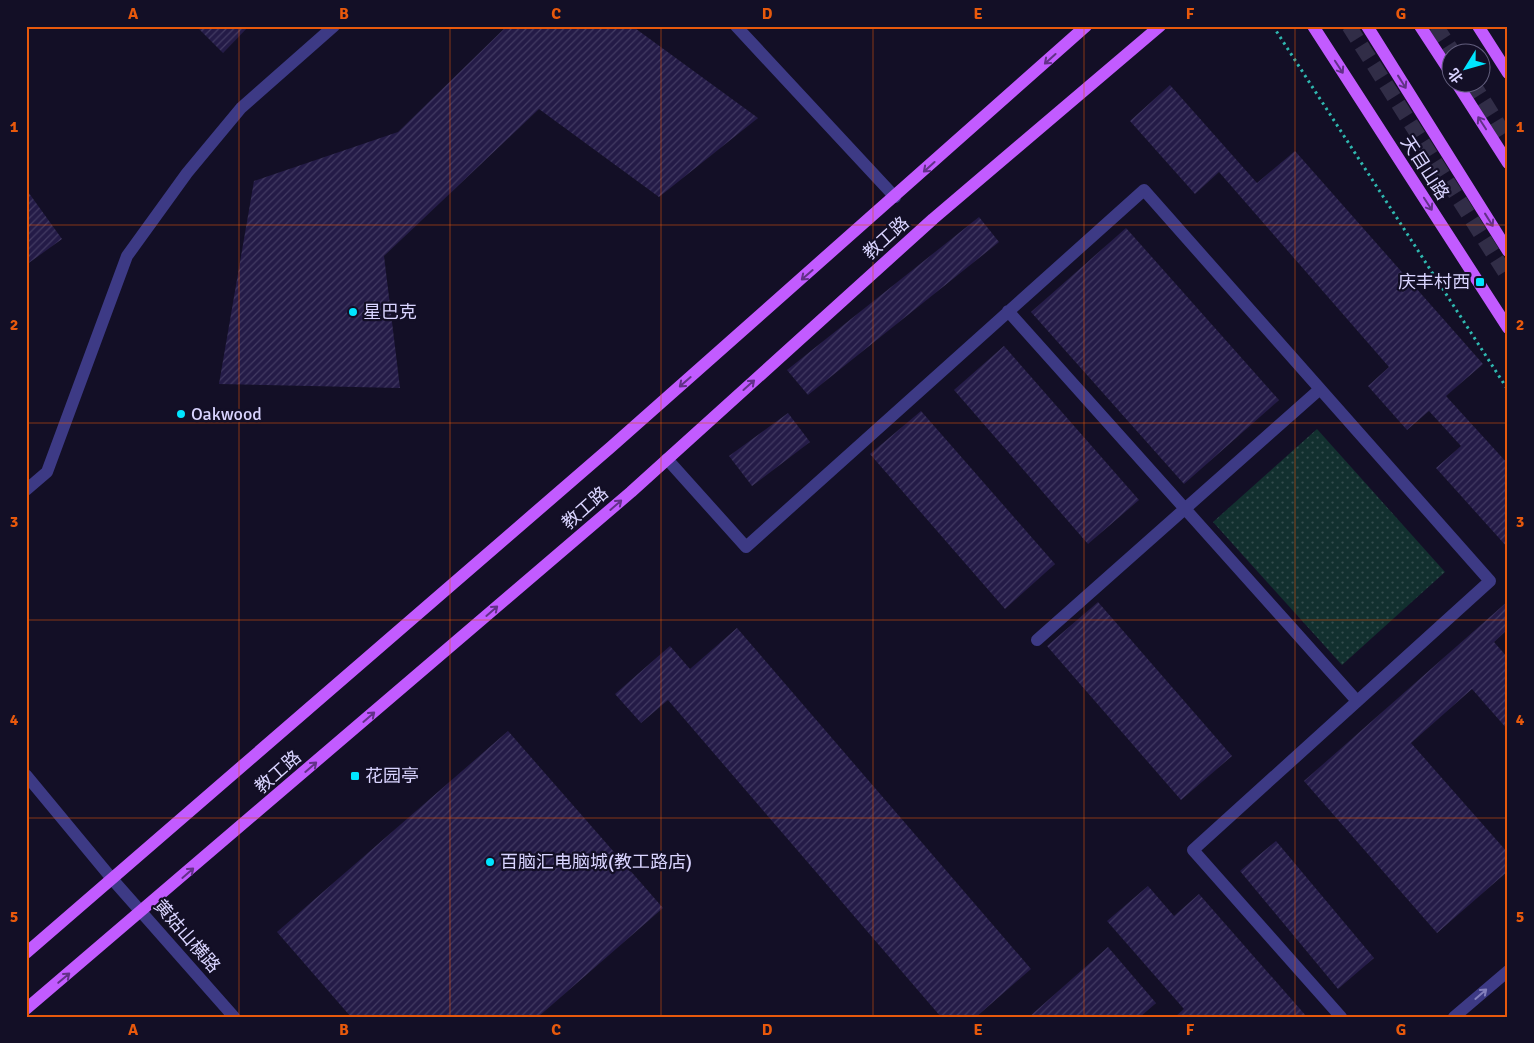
<svg xmlns="http://www.w3.org/2000/svg" width="1534" height="1043" viewBox="0 0 1534 1043" font-family="Signika,'Noto Sans SC',sans-serif">
	<defs>
		<pattern id="grass-dots" width="8" height="8" patternUnits="userSpaceOnUse" patternTransform="scale(1.25)"><rect width="8" height="8" fill="#12302f"/><path d="M2 2h.1M6 6h.1" fill="none" stroke="#344d4e" stroke-width="1.8" stroke-linecap="round"/></pattern>
		<pattern id="building-hatch" width="6" height="6" patternUnits="userSpaceOnUse" patternTransform="scale(1.25)"><rect width="6" height="6" fill="#241b47"/><path d="M-1 1l2-2M0 6l6-6M5 7l2-2" fill="none" stroke="#433b63"/></pattern>
	</defs>
	<rect width="100%" height="100%" fill="#130f26"/>
	<path fill="url(#grass-dots)" d="M1317,429l128,143 -103,93 -129,-143z"/>
	<path fill="url(#building-hatch)" d="M196,26h53l-26,27z
		M507,26h125l126,92 -99,79 -120,-88 -155,147 16,132 -181,-4 35,-203 144,-49z
		M1170,85l87,98 38,-32 188,213 -37,32 62,68v84l-72,-80 25,-22 -32,-35 -22,19 -39,-44 21,-19 -170,-195 -24,22 -65,-73z
		M26,189l36,50 -36,26z
		M979,217l20,25 -191,153 -21,-25z
		M1126,228l153,172 -95,84 -153,-172z
		M1004,346l135,154 -51,44 -134,-154z
		M921,411l134,153 -50,45 -135,-155z
		M788,413l22,29 -58,44 -23,-30z
		M1508,601v28l-14,13 14,16v72l-36,-41 -61,54 97,110v18l-71,62 -133,-152z
		M1098,602l134,154 -51,44 -134,-154z
		M737,628l294,341 -55,48h-35l-273,-317 -27,23 -26,-29 55,-48 20,23z
		M508,731l155,177 -125,109h-187l-74,-85z
		M1276,841l98,117 -36,31 -98,-118z
		M1148,886l26,30 25,-22 108,123h-132l9,-8 -77,-88z
		M1108,947l48,56 -16,14h-111z"/>
	<g fill="none" stroke-linecap="round" stroke-linejoin="round">
		<path stroke="#312d47" stroke-width="15" stroke-dasharray="15 8" stroke-linecap="butt" d="M1349,26l159,251
			M1436,26l17,26
			M1472,82l36,58"/>
		<path stroke="#2fb8b0" stroke-width="3" stroke-dasharray="2.5 4" stroke-linecap="butt" d="M1273,26l235,364"/>
		<path stroke="#3d3a85" stroke-width="12" d="M736,26l159,171
			M1008,311l349,390
			M667,459l79,88 398,-357 346,391 -297,269 148,167
			M26,490l21,-18 80,-216 60,-83 54,-65 93,-82
			M1037,640l283,-251
			M26,775l87,105 121,137
			M1454,1017l54,-46"/>
		<path stroke="#c25bff" stroke-width="12" d="M1313,26l195,302
			M1367,26l141,225
			M1420,26l32,49
			M1478,26l30,47
			M1456,82l52,81
			M26,953l585,-506 475,-421
			M26,1009l605,-517 302,-273 227,-193"/>
	</g>
	<defs><path id="oneway-shaft" d="M-6 0H5M1.5-3L5.5 0L1.5 3" fill="none" stroke-width="1.6" stroke-linecap="round" stroke-linejoin="round" transform="scale(1.25)"/></defs>
	<g stroke="#623188">
		<use href="#oneway-shaft" transform="translate(1050 59) rotate(138)"/>
		<use href="#oneway-shaft" transform="translate(1339 67) rotate(57)"/>
		<use href="#oneway-shaft" transform="translate(1402 82) rotate(58)"/>
		<use href="#oneway-shaft" transform="translate(1482 123) rotate(-123)"/>
		<use href="#oneway-shaft" transform="translate(929 167) rotate(138)"/>
		<use href="#oneway-shaft" transform="translate(1428 204) rotate(57)"/>
		<use href="#oneway-shaft" transform="translate(1489 220) rotate(58)"/>
		<use href="#oneway-shaft" transform="translate(807 275) rotate(139)"/>
		<use href="#oneway-shaft" transform="translate(685 382) rotate(139)"/>
		<use href="#oneway-shaft" transform="translate(749 385) rotate(-42)"/>
		<use href="#oneway-shaft" transform="translate(616 505) rotate(-41)"/>
		<use href="#oneway-shaft" transform="translate(492 611) rotate(-41)"/>
		<use href="#oneway-shaft" transform="translate(369 717) rotate(-41)"/>
		<use href="#oneway-shaft" transform="translate(311 767) rotate(-41)"/>
		<use href="#oneway-shaft" transform="translate(188 873) rotate(-41)"/>
		<use href="#oneway-shaft" transform="translate(64 978) rotate(-40)"/>
	</g>
	<use stroke="#837fbc" href="#oneway-shaft" transform="translate(1481 994) rotate(-41)"/>
	<path fill="none" stroke="#e8590c" stroke-width="1" stroke-opacity="0.55" d="M239,26v991M450,26v991M661,26v991M873,26v991M1084,26v991M1295,26v991M26,225h1482M26,423h1482M26,620h1482M26,818h1482"/>
	<g fill="#00e5ff" stroke="#130f26" stroke-width="2">
		<rect x="1475" y="277" width="10" height="10" rx="2.5"/>
		<circle cx="353" cy="312" r="5"/>
		<circle cx="181" cy="414" r="5"/>
		<rect x="350" y="771" width="10" height="10" rx="2.5"/>
		<circle cx="490" cy="862" r="5"/>
	</g>
	<g text-anchor="middle" dominant-baseline="central" stroke-width="4.5" stroke-linejoin="round" paint-order="stroke">
		<g font-size="18" fill="#d9d4ff" stroke="#130f26">
			<text transform="translate(1425 168) rotate(57)">天目山路</text>
			<text transform="translate(886 238) rotate(-42)">教工路</text>
			<text transform="translate(585 508) rotate(-41)">教工路</text>
			<text transform="translate(278 772) rotate(-41)">教工路</text>
			<text transform="translate(187 936) rotate(49)">黄姑山横路</text>
		</g>
		<g font-size="18" fill="#d9d4ff" stroke="#130f26" text-anchor="start">
			<text x="1470" y="282" text-anchor="end">庆丰村西</text>
			<text x="363" y="312">星巴克</text>
			<text x="191" y="414">Oakwood</text>
			<text x="365" y="776">花园亭</text>
			<text x="500" y="862">百脑汇电脑城(教工路店)</text>
		</g>
	</g>
	<rect width="1534" height="1043" fill="none" stroke="#130f26" stroke-width="55"/>
	<g transform="translate(1466 68) rotate(233)"><circle r="24" fill="#130f26" stroke="#625e7d"/>
	<path d="M0-4L9 19L0 12L-9 19Z" fill="#00e5ff"/>
	<text y="-8" font-size="14" font-weight="bold" text-anchor="middle" fill="#d9d4ff">北</text>
	</g>
	<rect x="28" y="28" width="1478" height="988" fill="none" stroke="#e8590c" stroke-width="2"/>
	<g font-size="16" text-anchor="middle" font-weight="bold" fill="#e8590c">
		<text x="133" y="19">A</text>
		<text x="344" y="19">B</text>
		<text x="556" y="19">C</text>
		<text x="767" y="19">D</text>
		<text x="978" y="19">E</text>
		<text x="1190" y="19">F</text>
		<text x="1401" y="19">G</text>
		<text x="14" y="132">1</text>
		<text x="1520" y="132">1</text>
		<text x="14" y="330">2</text>
		<text x="1520" y="330">2</text>
		<text x="14" y="527">3</text>
		<text x="1520" y="527">3</text>
		<text x="14" y="725">4</text>
		<text x="1520" y="725">4</text>
		<text x="14" y="922">5</text>
		<text x="1520" y="922">5</text>
		<text x="133" y="1035">A</text>
		<text x="344" y="1035">B</text>
		<text x="556" y="1035">C</text>
		<text x="767" y="1035">D</text>
		<text x="978" y="1035">E</text>
		<text x="1190" y="1035">F</text>
		<text x="1401" y="1035">G</text>
	</g>
</svg>
